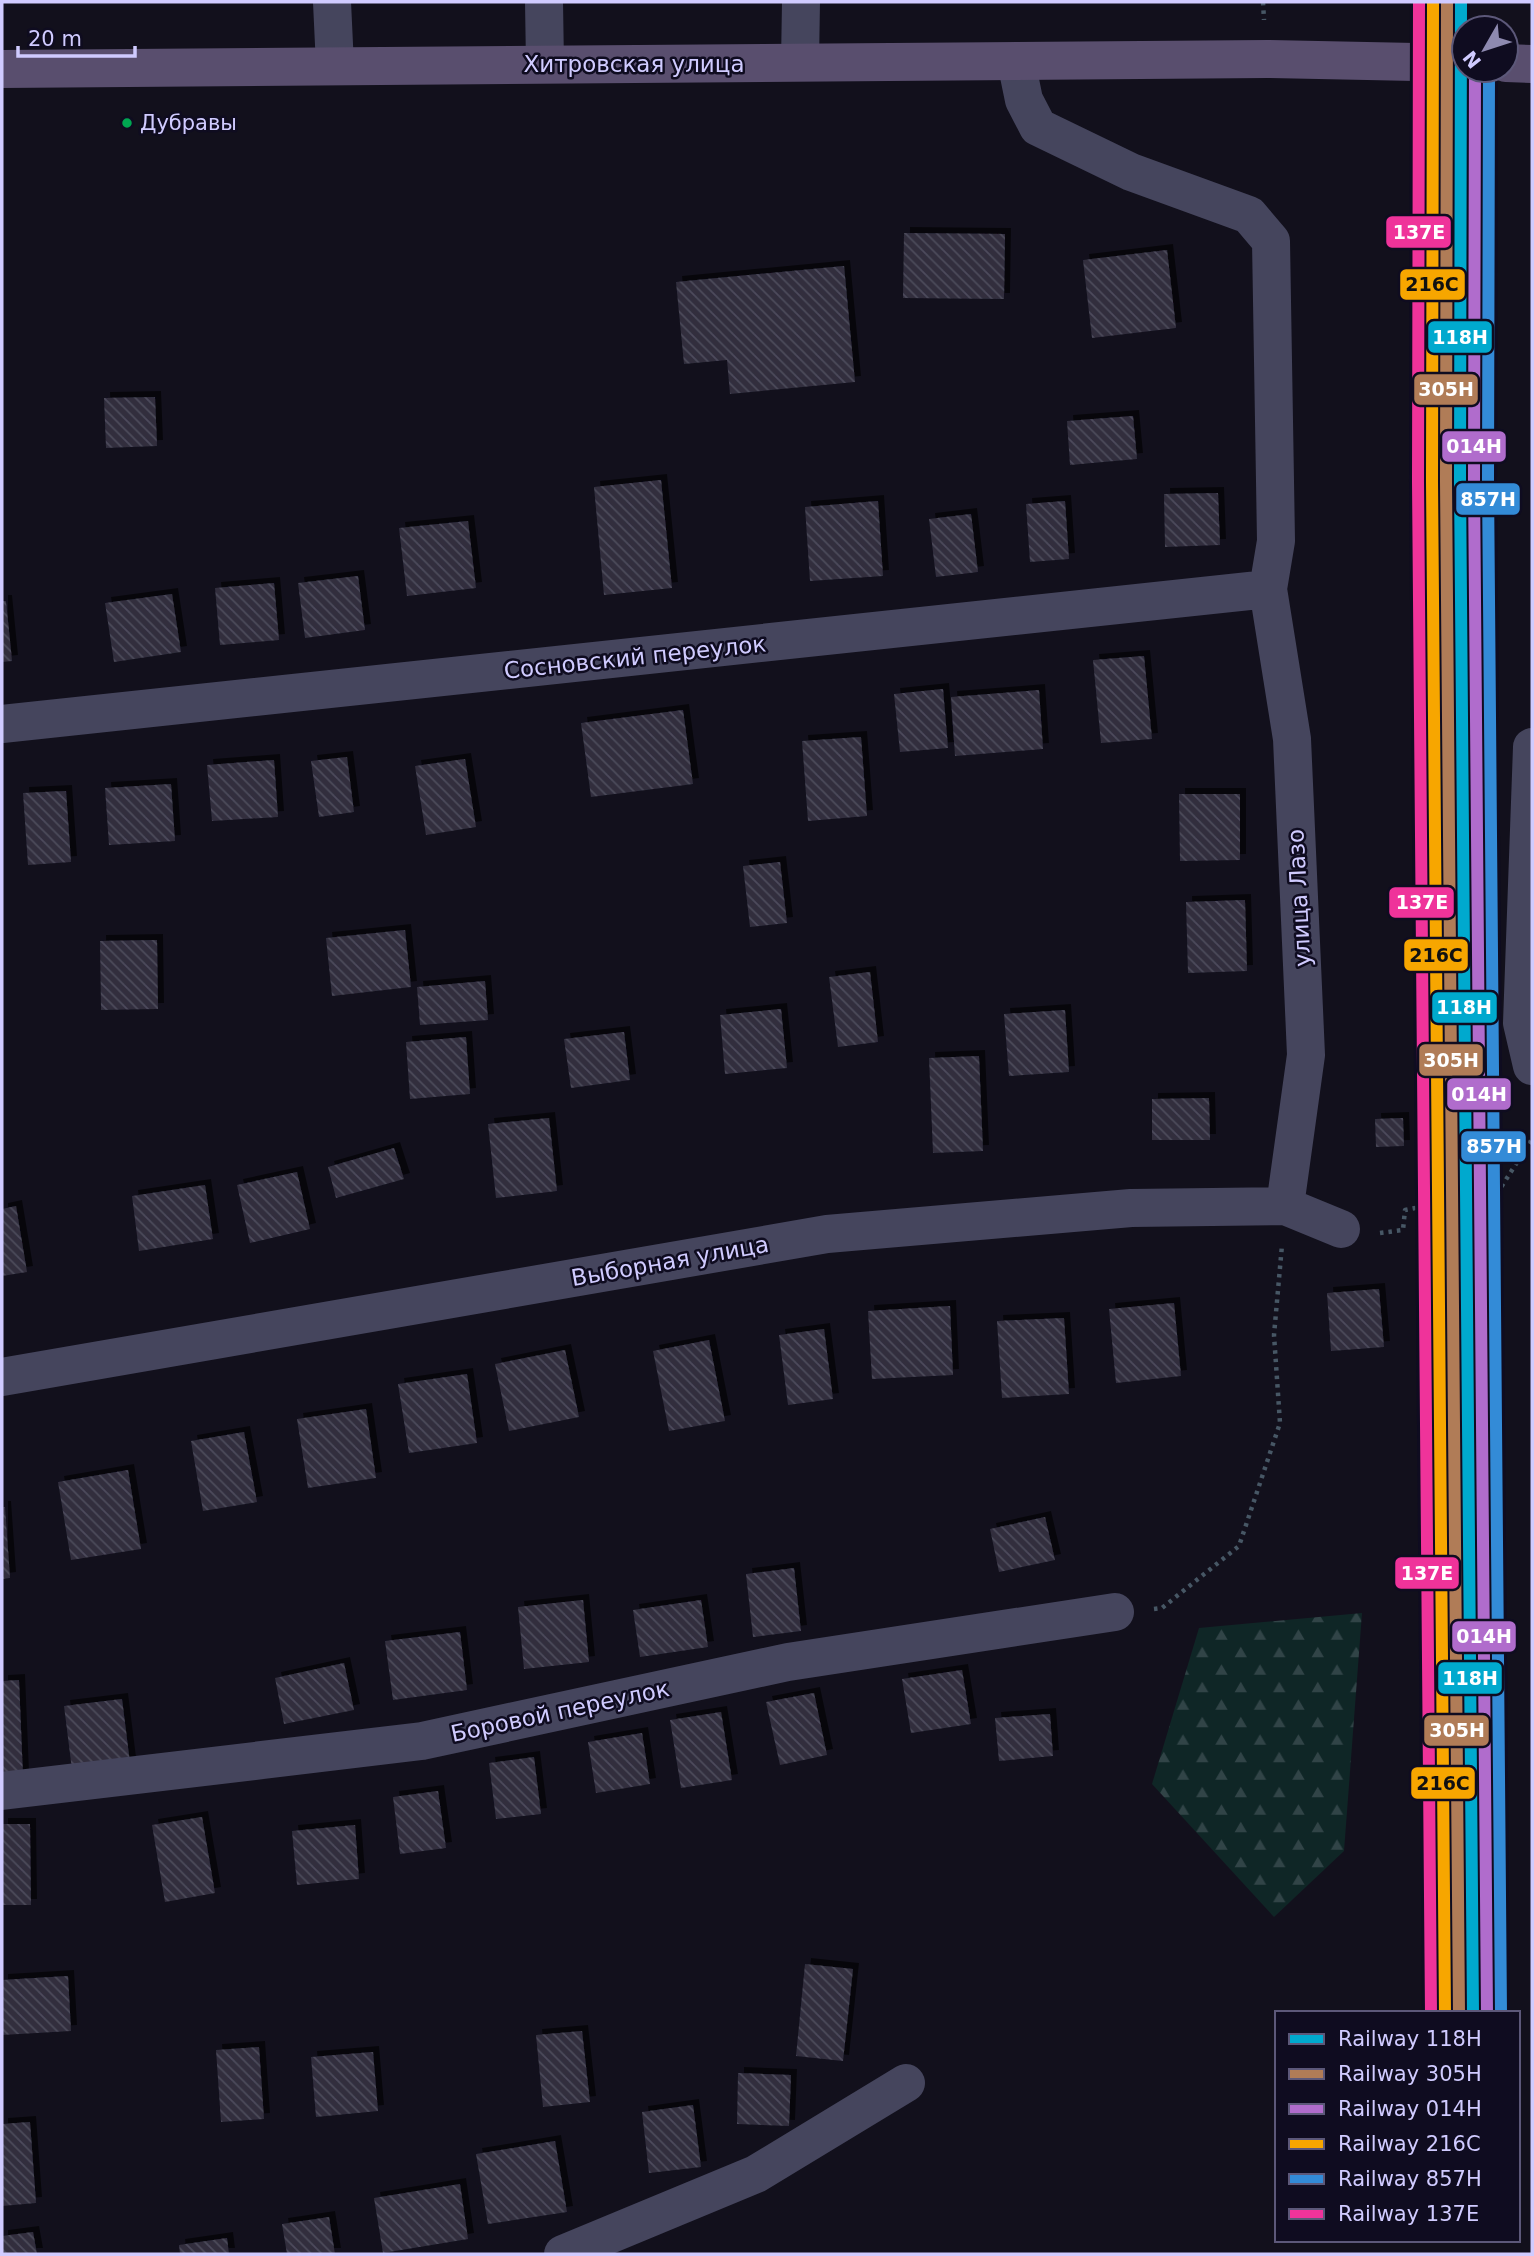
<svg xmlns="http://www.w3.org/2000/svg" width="1534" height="2256" viewBox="0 0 1534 2256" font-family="'DejaVu Sans',sans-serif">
	<defs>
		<pattern id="forest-firs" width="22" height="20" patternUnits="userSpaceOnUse" patternTransform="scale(1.75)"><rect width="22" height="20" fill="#0f2626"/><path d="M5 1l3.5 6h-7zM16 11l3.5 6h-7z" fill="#314447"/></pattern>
		<pattern id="building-back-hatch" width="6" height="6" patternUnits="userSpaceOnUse" patternTransform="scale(1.75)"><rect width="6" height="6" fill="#302e3e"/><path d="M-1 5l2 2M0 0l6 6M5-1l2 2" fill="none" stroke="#4d4b5b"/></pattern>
		<filter id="shadow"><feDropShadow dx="6" dy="-6" stdDeviation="0" flood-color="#0009"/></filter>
	</defs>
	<rect width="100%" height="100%" fill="#12101c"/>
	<path fill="url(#forest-firs)" d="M1362,1613l-18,238 -70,66 -122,-133 47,-156z"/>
	<path fill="url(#building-back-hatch)" filter="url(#shadow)" d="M904,233l101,1 -1,65 -101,-1z
		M1167,250l9,78 -84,10 -9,-78z
		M844,266l11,116 -125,12 -3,-34 -43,4 -8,-82z
		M155,397l2,49 -51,2 -2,-50z
		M1133,416l4,43 -67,6 -3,-44z
		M661,480l11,108 -68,7 -10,-108z
		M1218,493l2,52 -55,2 -1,-53z
		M878,501l5,75 -73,5 -5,-74z
		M1065,501l4,58 -39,3 -4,-58z
		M971,514l7,58 -42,5 -7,-58z
		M468,521l8,67 -69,8 -8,-68z
		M358,576l7,54 -60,8 -7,-55z
		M274,583l5,57 -59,5 -5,-57z
		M172,594l9,58 -67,10 -9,-59z
		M2,601h4l6,60 -10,1z
		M1144,656l8,83 -51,4 -8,-83z
		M943,689l5,59 -48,4 -6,-58z
		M1039,690l4,59 -88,7 -4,-59z
		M683,710l10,74 -102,13 -10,-74z
		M861,737l6,79 -59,5 -6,-80z
		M347,757l7,55 -35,5 -8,-56z
		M465,759l11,68 -50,8 -11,-69z
		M274,760l4,57 -66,4 -5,-56z
		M171,784l4,57 -66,4 -4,-57z
		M66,791l5,71 -43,3 -5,-72z
		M1179,794h61v66l-60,1z
		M780,862l7,61 -37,4 -7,-61z
		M1245,900l2,71 -59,2 -2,-71z
		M405,930l6,57 -79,9 -6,-58z
		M157,940l1,69 -57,1 -1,-69z
		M870,972l8,70 -40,5 -9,-70z
		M485,981l3,39 -68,5 -3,-38z
		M781,1009l6,59 -62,6 -5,-59z
		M1065,1010l4,62 -60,4 -5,-62z
		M624,1032l6,48 -59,8 -7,-49z
		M466,1037l4,57 -60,5 -4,-57z
		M979,1056l4,95 -50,2 -4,-95z
		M1209,1098l1,42h-58v-41z
		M549,1118l8,73 -61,7 -8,-74z
		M1403,1118l1,28 -28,1 -1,-28z
		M394,1148l10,31 -68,19 -8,-31z
		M297,1172l13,57 -60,14 -13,-58z
		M205,1185l8,54 -74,12 -7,-55z
		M16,1206l11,66 -25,4v-67z
		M1379,1289l5,58 -53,4 -4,-58z
		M1174,1303l7,73 -65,7 -7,-74z
		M950,1306l3,69 -81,4 -4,-68z
		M1064,1318l5,76 -67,4 -5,-77z
		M824,1329l9,70 -45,6 -9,-70z
		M709,1340l16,81 -56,10 -16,-80z
		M565,1350l14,67 -70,14 -14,-67z
		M467,1374l10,69 -68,10 -11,-69z
		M366,1409l10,69 -68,10 -11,-69z
		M244,1432l13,70 -54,9 -12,-70z
		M128,1470l13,79 -70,11 -13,-78z
		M2,1507h3l5,71 -8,1z
		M1045,1517l10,43 -56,12 -9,-43z
		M794,1568l7,63 -48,6 -7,-63z
		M583,1600l6,62 -65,7 -6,-62z
		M701,1600l7,47 -68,10 -7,-47z
		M460,1632l7,58 -74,10 -8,-59z
		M344,1663l10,47 -70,14 -9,-46z
		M962,1670l9,54 -60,9 -9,-54z
		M19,1680l4,97 -21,1v-97z
		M814,1693l13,62 -47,10 -14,-63z
		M122,1699l8,64 -58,7 -8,-64z
		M721,1712l11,68 -51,8 -11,-68z
		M1050,1714l3,42 -54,5 -4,-43z
		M642,1733l8,51 -54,9 -8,-51z
		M534,1757l7,57 -45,5 -7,-56z
		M438,1791l8,57 -46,6 -7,-57z
		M202,1817l13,76 -50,9 -13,-77z
		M2,1824h28l1,81h-29z
		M355,1825l4,54 -62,6 -5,-54z
		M805,1964l48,5 -10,92 -47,-5z
		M68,1976l3,55 -69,4v-55z
		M582,2031l8,71 -47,5 -7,-72z
		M259,2047l5,72 -43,3 -5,-72z
		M373,2052l5,59 -62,6 -5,-60z
		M738,2073l53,2 -2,51 -52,-2z
		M693,2105l8,62 -52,6 -7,-61z
		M30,2122l6,81 -34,3v-82z
		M555,2141l12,71 -79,12 -12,-70z
		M460,2184l8,55 -85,14 -9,-55z
		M329,2217l6,37h-48l-5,-30z
		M33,2232l4,22h-35v-18z
		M227,2238l2,16h-49l-1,-9z"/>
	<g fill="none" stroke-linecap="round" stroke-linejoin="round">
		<path stroke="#475765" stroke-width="4.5" stroke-dasharray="3.5 5" stroke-linecap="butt" d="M1263,2l1,18
			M1380,1233l23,-3 2,-20 93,-18 34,-53
			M1154,1609l8,-1 77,-62 41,-123 -6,-88 8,-90"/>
		<path stroke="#45455d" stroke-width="38" d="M332,2l3,64
			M544,2l1,62
			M1016,61l8,39 14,27 93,45 118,43 22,26 5,300 -8,48 24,150 14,316 -21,151
			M800,62l1,-60
			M2,724l1266,-135
			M1532,747l-10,276 10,43
			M2,1377l825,-143 304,-26 154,-2 56,23
			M2,1791l420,-50 366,-79 327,-50
			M563,2254l193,-80 150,-91"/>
		<path stroke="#594e6e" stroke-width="38" d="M1506,63l26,1
			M2,69l1265,-10 197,4"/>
		<defs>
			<path id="rail-1" d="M1461,2l-1,480 13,1531"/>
			<path id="rail-2" d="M1447,2l-1,480 13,1531"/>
			<path id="rail-3" d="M1475,70l-1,412 13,1531"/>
			<path id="rail-4" d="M1433,2l-1,480 13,1531"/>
			<path id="rail-5" d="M1489,70l-1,412 13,1531"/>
			<path id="rail-6" d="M1419,2l-1,480 13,1531"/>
		</defs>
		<use href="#rail-1" stroke="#0f0c20" stroke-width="18"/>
		<use href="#rail-2" stroke="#0f0c20" stroke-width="18"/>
		<use href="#rail-3" stroke="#0f0c20" stroke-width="18"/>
		<use href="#rail-4" stroke="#0f0c20" stroke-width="18"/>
		<use href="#rail-5" stroke="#0f0c20" stroke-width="18"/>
		<use href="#rail-6" stroke="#0f0c20" stroke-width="18"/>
		<use href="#rail-1" stroke="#00a9ce" stroke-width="12"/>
		<use href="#rail-2" stroke="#b07c57" stroke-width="12"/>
		<use href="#rail-3" stroke="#b06ccc" stroke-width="12"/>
		<use href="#rail-4" stroke="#f7a600" stroke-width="12"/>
		<use href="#rail-5" stroke="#338bd7" stroke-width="12"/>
		<use href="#rail-6" stroke="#ef339a" stroke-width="12"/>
	</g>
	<circle fill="#00a651" stroke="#0f0c20" stroke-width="2.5" cx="127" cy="123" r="6"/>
	<g text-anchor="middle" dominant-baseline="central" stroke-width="5" stroke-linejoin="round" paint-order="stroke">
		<g font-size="21" fill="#d0cbff" stroke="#0f0c20" text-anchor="start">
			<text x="140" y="123">Дубравы</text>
		</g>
		<g font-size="23" fill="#d0cbff" stroke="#0f0c20">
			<text x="634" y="64">Хитровская улица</text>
			<text transform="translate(635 657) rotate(-6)">Сосновский переулок</text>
			<text transform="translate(1299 898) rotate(-93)">улица Лазо</text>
			<text transform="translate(670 1261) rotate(-10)">Выборная улица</text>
			<text transform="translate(560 1711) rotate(-12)">Боровой переулок</text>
		</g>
	</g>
	<g stroke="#0f0c20" stroke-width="2.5">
		<rect x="1385" y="215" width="67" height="34" rx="7" fill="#ef339a"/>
		<rect x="1399" y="268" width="67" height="33" rx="7" fill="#f7a600"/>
		<rect x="1427" y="320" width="66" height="34" rx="7" fill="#00a9ce"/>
		<rect x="1413" y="373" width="66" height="33" rx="7" fill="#b07c57"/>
		<rect x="1441" y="430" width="66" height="33" rx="7" fill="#b06ccc"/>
		<rect x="1455" y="482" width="66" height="34" rx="7" fill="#338bd7"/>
		<rect x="1388" y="886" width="67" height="33" rx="7" fill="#ef339a"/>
		<rect x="1403" y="938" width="66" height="34" rx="7" fill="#f7a600"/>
		<rect x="1431" y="991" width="67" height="33" rx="7" fill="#00a9ce"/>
		<rect x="1418" y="1043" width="66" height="34" rx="7" fill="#b07c57"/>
		<rect x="1446" y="1077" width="66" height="34" rx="7" fill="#b06ccc"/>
		<rect x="1460" y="1130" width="67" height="33" rx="7" fill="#338bd7"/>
		<rect x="1394" y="1556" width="66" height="34" rx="7" fill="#ef339a"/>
		<rect x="1451" y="1620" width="66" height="33" rx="7" fill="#b06ccc"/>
		<rect x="1437" y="1661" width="66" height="34" rx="7" fill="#00a9ce"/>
		<rect x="1423" y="1714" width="67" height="33" rx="7" fill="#b07c57"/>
		<rect x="1410" y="1766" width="66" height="34" rx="7" fill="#f7a600"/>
	</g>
	<g font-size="19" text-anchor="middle" font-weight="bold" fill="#fff">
		<text x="1419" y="239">137Е</text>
		<text x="1460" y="344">118Н</text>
		<text x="1446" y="396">305Н</text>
		<text x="1474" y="453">014Н</text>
		<text x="1488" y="506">857Н</text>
		<text x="1422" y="909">137Е</text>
		<text x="1464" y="1014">118Н</text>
		<text x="1451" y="1067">305Н</text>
		<text x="1479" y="1101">014Н</text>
		<text x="1494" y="1153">857Н</text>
		<text x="1427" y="1580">137Е</text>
		<text x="1484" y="1643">014Н</text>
		<text x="1470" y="1685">118Н</text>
		<text x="1457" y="1737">305Н</text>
	</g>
	<g font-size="19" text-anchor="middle" font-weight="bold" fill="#111">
		<text x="1432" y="291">216С</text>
		<text x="1436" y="962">216С</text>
		<text x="1443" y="1790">216С</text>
	</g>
	<rect width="1534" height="2256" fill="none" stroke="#d0cbff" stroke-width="7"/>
	<rect x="1275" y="2011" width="245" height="231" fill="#0f0c20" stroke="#5c5879" stroke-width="2"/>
	<rect x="1289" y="2034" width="35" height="10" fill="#00a9ce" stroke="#5c5879" stroke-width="2"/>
	<text x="1338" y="2046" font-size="21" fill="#d0cbff">Railway 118Н</text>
	<rect x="1289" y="2069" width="35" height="10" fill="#b07c57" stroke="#5c5879" stroke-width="2"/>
	<text x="1338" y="2081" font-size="21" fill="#d0cbff">Railway 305Н</text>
	<rect x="1289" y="2104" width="35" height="10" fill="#b06ccc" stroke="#5c5879" stroke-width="2"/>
	<text x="1338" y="2116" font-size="21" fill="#d0cbff">Railway 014Н</text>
	<rect x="1289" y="2139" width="35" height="10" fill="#f7a600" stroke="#5c5879" stroke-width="2"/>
	<text x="1338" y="2151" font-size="21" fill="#d0cbff">Railway 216С</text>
	<rect x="1289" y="2174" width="35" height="10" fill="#338bd7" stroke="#5c5879" stroke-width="2"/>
	<text x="1338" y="2186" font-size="21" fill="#d0cbff">Railway 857Н</text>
	<rect x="1289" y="2209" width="35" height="10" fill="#ef339a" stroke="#5c5879" stroke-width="2"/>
	<text x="1338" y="2221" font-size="21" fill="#d0cbff">Railway 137Е</text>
	<g transform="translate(1485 49) rotate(231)"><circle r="33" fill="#0f0c20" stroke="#5c5879" stroke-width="2"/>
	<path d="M0-5L12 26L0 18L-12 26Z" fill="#8e8ab0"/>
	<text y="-10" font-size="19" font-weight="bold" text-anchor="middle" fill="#d0cbff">N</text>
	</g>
	<path d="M18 46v10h117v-10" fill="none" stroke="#d0cbff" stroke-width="3.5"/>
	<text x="28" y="46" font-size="21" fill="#d0cbff" stroke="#0f0c20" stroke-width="5" paint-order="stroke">20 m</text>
</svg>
